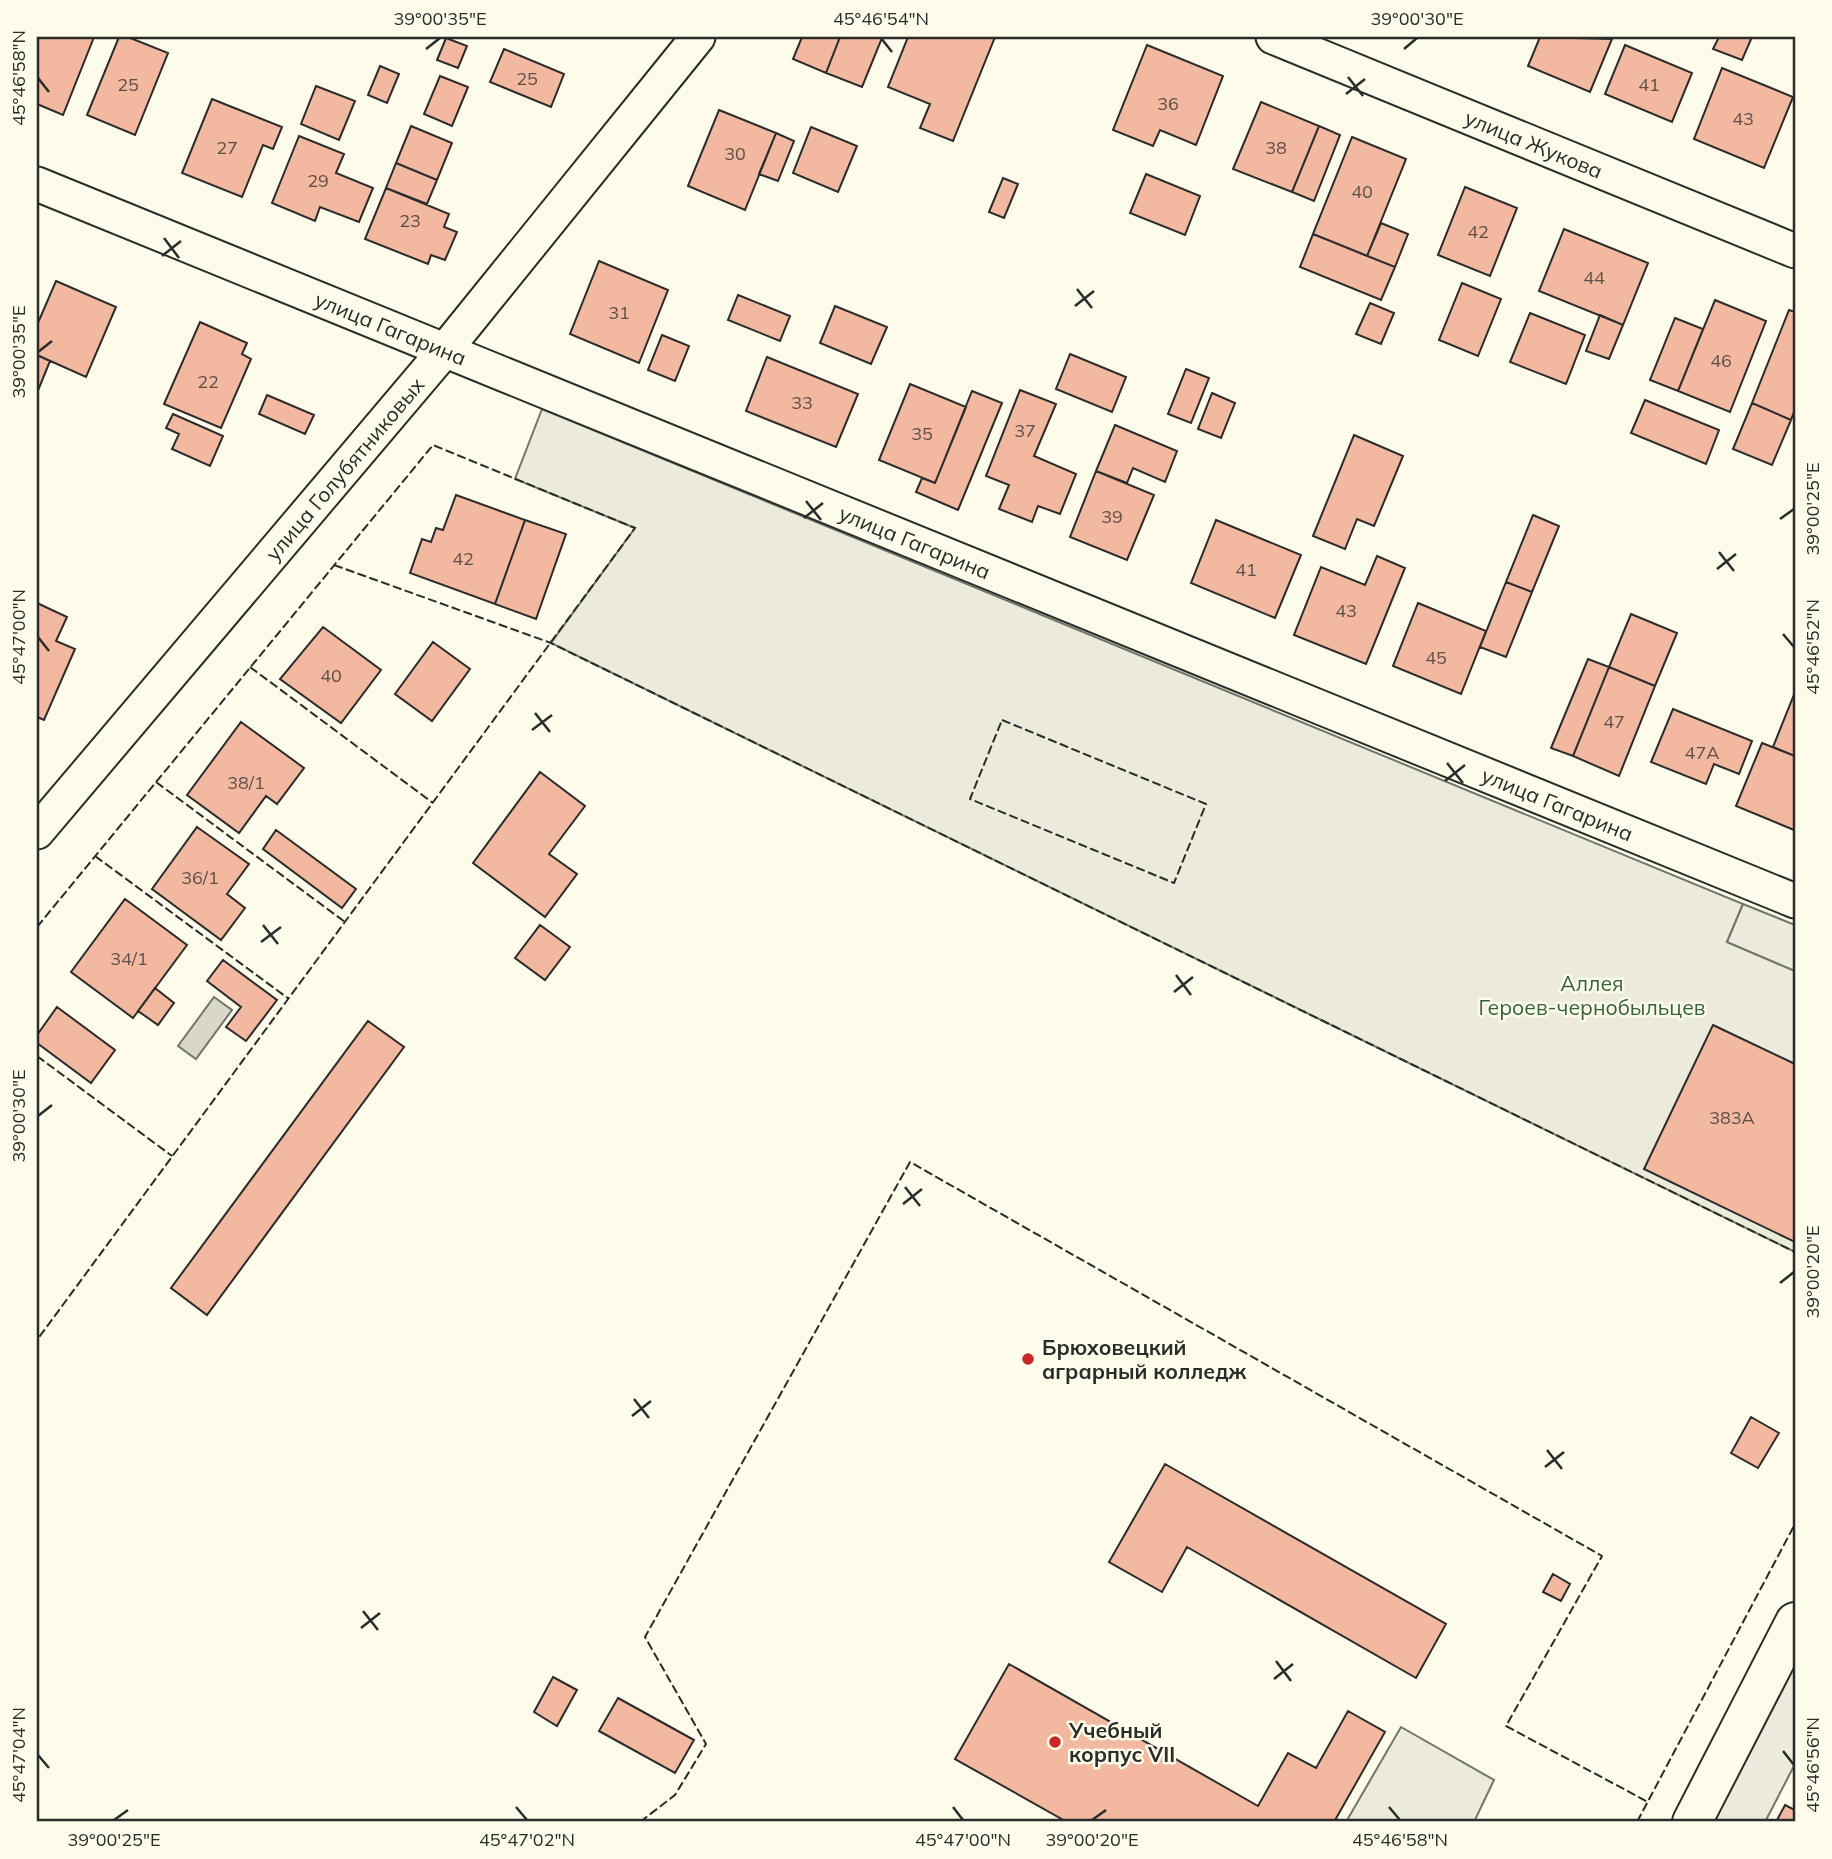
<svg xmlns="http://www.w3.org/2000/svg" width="1832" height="1859" viewBox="0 0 1832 1859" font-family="Mulish,sans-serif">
	<rect width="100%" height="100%" fill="#fdfbea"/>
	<path fill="#ecebdb" stroke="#74746e" stroke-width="2" d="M542,409l1201,495 -16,38 68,29v281l-1244,-609 84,-115 -120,-49z
		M1401,1727l93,53 -20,42h-128z"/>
	<path fill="#eceadb" stroke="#74746e" stroke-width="2" d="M1743,904l52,21v46l-68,-29z
		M1795,1645v119l-30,58h-61z"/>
	<path fill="#d8d7c9" stroke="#74746e" stroke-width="2" d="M214,997l18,13 -36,49 -18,-13z"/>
	<path fill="#f2b8a0" stroke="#2b2b2b" stroke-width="2" d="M37,37h57l-31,78 -26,-11z
		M119,37h9l40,16 -33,82 -48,-20z
		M802,37h38l-14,36 -33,-14z
		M840,37l42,1 -20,49 -36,-14z
		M908,37h87l-42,104 -33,-13 10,-24 -42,-17z
		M1540,37l72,2 -22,53 -62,-26z
		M1719,37h33l-10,23 -29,-11z
		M446,38l21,8 -9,22 -21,-8z
		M1147,45l76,31 -27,69 -36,-15 -7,16 -40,-16z
		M1625,45l67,28 -20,49 -67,-28z
		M504,49l60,25 -13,33 -61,-25z
		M380,66l19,8 -12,29 -19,-8z
		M1722,68l71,29 -29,71 -70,-29z
		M440,76l28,11 -16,39 -28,-12z
		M316,86l39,15 -16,39 -38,-16z
		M212,99l70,28 -9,22 -10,-4 -21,52 -60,-24z
		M1261,102l58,24 -27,66 -59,-23z
		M719,110l57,23 -31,77 -57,-24z
		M411,126l41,17 -15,37 -41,-17z
		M1319,126l21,9 -26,66 -22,-9z
		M811,127l46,19 -19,46 -45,-19z
		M776,133l18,8 -16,40 -19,-7z
		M299,136l45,18 -8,19 37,15 -14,34 -39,-15 -5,14 -43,-18z
		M1352,137l54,22 -39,97 -54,-22z
		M396,163l41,17 -10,24 -41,-16z
		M1146,174l54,22 -15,39 -55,-22z
		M1003,178l15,6 -14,34 -15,-6z
		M1465,187l52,21 -27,68 -52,-21z
		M386,188l63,26 -5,13 13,5 -12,28 -14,-5 -3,9 -63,-25z
		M1381,223l27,11 -13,33 -28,-11z
		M1564,229l84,34 -25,62 -84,-34z
		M1313,234l82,33 -14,33 -81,-33z
		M599,261l69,29 -29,73 -69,-29z
		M56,281l60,26 -30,70 -49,-22v-30z
		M1462,283l39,16 -23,57 -39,-16z
		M738,295l52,21 -10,25 -52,-21z
		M1715,300l51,21 -36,91 -52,-21z
		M1370,303l24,10 -13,31 -25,-10z
		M835,306l52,21 -16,37 -51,-21z
		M1789,310l6,2v97l-4,11 -39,-17z
		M1530,313l55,22 -19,49 -56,-22z
		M1600,315l23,10 -14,34 -23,-8z
		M1675,318l28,11 -25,62 -28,-11z
		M200,322l47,21 -5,11 9,5 -30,69 -57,-24z
		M662,335l27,11 -14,35 -27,-11z
		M1070,354l56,23 -14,35 -56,-23z
		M37,355l13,6 -13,32z
		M767,357l91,37 -22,53 -90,-36z
		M1186,369l23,9 -18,45 -23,-9z
		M910,384l56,23 -31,76 -56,-23z
		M1020,390l36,14 -22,52 42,18 -16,40 -22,-8 -6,16 -33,-13 10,-24 -23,-9z
		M972,391l30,12 -44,107 -42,-18 6,-14 13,5z
		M1212,393l23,10 -14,35 -23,-9z
		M267,395l47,20 -9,19 -46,-20z
		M1645,400l74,30 -13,34 -75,-31z
		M1752,403l39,17 -19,45 -39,-16z
		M173,414l50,22 -13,30 -38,-17 7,-15 -13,-6z
		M1115,425l62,26 -12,31 -32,-14 -6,15 -31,-12z
		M1354,435l49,21 -29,70 -17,-7 -12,30 -32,-13z
		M1096,471l58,24 -27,65 -57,-23z
		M456,495l69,25 -30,84 -85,-31 12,-34 9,3 5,-14 7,2z
		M1533,515l26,11 -27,66 -26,-10z
		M525,520l41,14 -30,85 -41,-15z
		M1216,520l85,35 -26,63 -84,-35z
		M1377,556l28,12 -39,96 -72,-29 27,-68 44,18z
		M1506,582l26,10 -26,65 -26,-10z
		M37,603l30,14 -11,24 19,8 -31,71 -7,-3z
		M1418,603l68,28 -25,63 -68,-28z
		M1631,614l46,19 -22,53 -46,-19z
		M323,627l58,43 -40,53 -61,-44z
		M433,642l37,27 -38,52 -37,-27z
		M1588,659l21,8 -36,89 -22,-8z
		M1609,667l46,19 -36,90 -46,-20z
		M1795,692v64l-22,-9z
		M1673,709l79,32 -13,33 -25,-10 -8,20 -55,-22z
		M241,722l63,46 -27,36 -11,-8 -27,37 -52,-38z
		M1762,743l33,13 -1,74 -58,-24z
		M540,772l45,34 -36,48 28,20 -32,43 -72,-54z
		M197,827l52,37 -22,30 18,14 -24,32 -69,-51z
		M276,830l80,59 -14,19 -79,-59z
		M125,899l62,46 -54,73 -62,-46z
		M540,925l30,22 -25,33 -30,-22z
		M223,960l54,40 -31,41 -20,-14 15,-20 -34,-26z
		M155,988l19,15 -16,22 -20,-14z
		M57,1007l58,43 -24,33 -54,-40v-8z
		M368,1021l36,26 -197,268 -36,-27z
		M1713,1025l82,39v178l-151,-73z
		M1751,1417l28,16 -21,35 -27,-15z
		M1165,1464l281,160 -30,54 -229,-131 -25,45 -53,-30z
		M1553,1574l17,10 -9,17 -18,-9z
		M1009,1664l249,142 30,-53 28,15 32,-57 37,21 -51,90h-267l-112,-63z
		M553,1677l24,13 -20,36 -23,-14z
		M618,1698l76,42 -19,33 -76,-42z
		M1785,1805l10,5v12h-19z"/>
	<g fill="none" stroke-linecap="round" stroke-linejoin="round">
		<defs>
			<g id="street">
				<path id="s1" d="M1273,37l522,214"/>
				<path id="s2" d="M37,184l1758,717"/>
				<path id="s3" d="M37,832l408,-482 253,-313"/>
			</g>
			<path id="secondary" d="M1692,1822l103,-200"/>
		</defs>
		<use href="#street" stroke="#2b2b2b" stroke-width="37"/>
		<use href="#secondary" stroke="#2b2b2b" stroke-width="42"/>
		<use href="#street" stroke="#fdfbea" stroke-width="33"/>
		<use href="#secondary" stroke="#fdfbea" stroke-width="38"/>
		<path stroke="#2b2b2b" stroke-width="2" stroke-dasharray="9 3.5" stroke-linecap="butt" d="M334,565l217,78 1244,609
			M250,667l183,136
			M1002,720l204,84 -32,79 -204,-84z
			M156,782l189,140
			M95,856l194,143
			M37,927l396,-482 202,83 -598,812
			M37,1056l135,100
			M640,1822l35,-27 31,-51 -61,-107 265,-475 692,394 -96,170 142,76
			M1637,1822l158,-298"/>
	</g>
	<path fill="none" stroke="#2b2b2b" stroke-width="2.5" d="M881,38l11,14M426,49l14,-11M1404,49l13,-11M1348,77l15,19M38,78l11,14M1346,94l19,-15M164,238l15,20M162,256l19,-15M1077,289l15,19M1075,306l19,-15M38,352l14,-11M806,501l15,19M804,518l19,-15M1780,519l14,-10M1719,552l15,19M1717,569l19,-15M1783,634l11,13M38,637l11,14M535,713l15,19M532,730l20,-15M1447,763l16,20M1445,781l20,-16M263,925l15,19M261,942l20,-15M1176,975l15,20M1174,992l19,-15M38,1116l14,-11M905,1187l15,19M903,1204l19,-15M1780,1283l14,-11M634,1399l15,19M632,1416l19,-15M1547,1450l15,19M1545,1467l19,-15M363,1611l15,19M361,1628l19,-15M1276,1661l15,20M1274,1679l19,-15M1783,1751l11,14M38,1755l11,13M516,1807l11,13M953,1807l10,13M1389,1807l11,13M114,1820l14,-10M1092,1820l14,-10"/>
	<g fill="#c62828" stroke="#fdfbea" stroke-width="2.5">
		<circle cx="1028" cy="1359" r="7"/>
		<circle cx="1055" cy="1742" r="7"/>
	</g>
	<g text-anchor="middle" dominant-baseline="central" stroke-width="5" stroke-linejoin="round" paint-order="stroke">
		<g font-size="18" fill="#5d4e48">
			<text x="527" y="78">25</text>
			<text x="128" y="84">25</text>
			<text x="1649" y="84">41</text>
			<text x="1168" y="103">36</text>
			<text x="1743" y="118">43</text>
			<text x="227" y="147">27</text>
			<text x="1276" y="147">38</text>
			<text x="735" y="153">30</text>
			<text x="318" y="180">29</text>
			<text x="1362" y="191">40</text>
			<text x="410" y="220">23</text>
			<text x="1478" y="231">42</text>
			<text x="1594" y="277">44</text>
			<text x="619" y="312">31</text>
			<text x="1721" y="360">46</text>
			<text x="208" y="381">22</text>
			<text x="802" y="402">33</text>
			<text x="1025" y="430">37</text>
			<text x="922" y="433">35</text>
			<text x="1112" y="516">39</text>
			<text x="463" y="558">42</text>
			<text x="1246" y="569">41</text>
			<text x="1346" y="610">43</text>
			<text x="1436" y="657">45</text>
			<text x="331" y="675">40</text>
			<text x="1614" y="721">47</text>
			<text x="1702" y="752">47А</text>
			<text x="246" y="782">38/1</text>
			<text x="200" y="877">36/1</text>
			<text x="129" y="958">34/1</text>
			<text x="1732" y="1117">383А</text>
		</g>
		<g font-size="21" fill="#2b2b2b" stroke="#fdfbea">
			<text stroke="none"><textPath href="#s1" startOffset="282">улица Жукова</textPath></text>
			<text stroke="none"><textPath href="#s2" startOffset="382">улица Гагарина</textPath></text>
			<text stroke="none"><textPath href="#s3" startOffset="476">улица Голубятниковых</textPath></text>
			<text stroke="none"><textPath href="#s2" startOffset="948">улица Гагарина</textPath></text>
			<text stroke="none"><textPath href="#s2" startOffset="1642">улица Гагарина</textPath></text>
		</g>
		<g font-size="21" fill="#34623c" stroke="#fdfbea">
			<text x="1592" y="983">Аллея<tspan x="1592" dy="24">Героев-чернобыльцев</tspan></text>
		</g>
		<g font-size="21" font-weight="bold" fill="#2b2b2b" stroke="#fdfbea" text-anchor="start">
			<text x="1042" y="1347">Брюховецкий<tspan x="1042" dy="24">аграрный колледж</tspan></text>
			<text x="1069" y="1730">Учебный<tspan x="1069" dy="24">корпус VII</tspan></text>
		</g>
	</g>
	<rect width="1832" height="1859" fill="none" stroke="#fdfbea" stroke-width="77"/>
	<rect x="38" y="38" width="1756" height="1782" fill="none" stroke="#2b2b2b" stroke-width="2.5"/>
	<g font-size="18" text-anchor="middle" fill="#2b2b2b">
		<text x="440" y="25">39°00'35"E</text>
		<text x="881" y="25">45°46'54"N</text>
		<text x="1417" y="25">39°00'30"E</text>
		<text transform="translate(19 78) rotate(-90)" y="6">45°46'58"N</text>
		<text transform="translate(19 352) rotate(-90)" y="6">39°00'35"E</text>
		<text transform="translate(1813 509) rotate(-90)" y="6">39°00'25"E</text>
		<text transform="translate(19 637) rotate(-90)" y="6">45°47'00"N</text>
		<text transform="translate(1813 647) rotate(-90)" y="6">45°46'52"N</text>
		<text transform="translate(19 1116) rotate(-90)" y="6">39°00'30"E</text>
		<text transform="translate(1813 1272) rotate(-90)" y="6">39°00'20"E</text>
		<text transform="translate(19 1755) rotate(-90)" y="6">45°47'04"N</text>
		<text transform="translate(1813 1765) rotate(-90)" y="6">45°46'56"N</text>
		<text x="114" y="1846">39°00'25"E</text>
		<text x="527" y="1846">45°47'02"N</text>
		<text x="963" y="1846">45°47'00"N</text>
		<text x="1092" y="1846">39°00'20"E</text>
		<text x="1400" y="1846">45°46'58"N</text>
	</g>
</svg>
